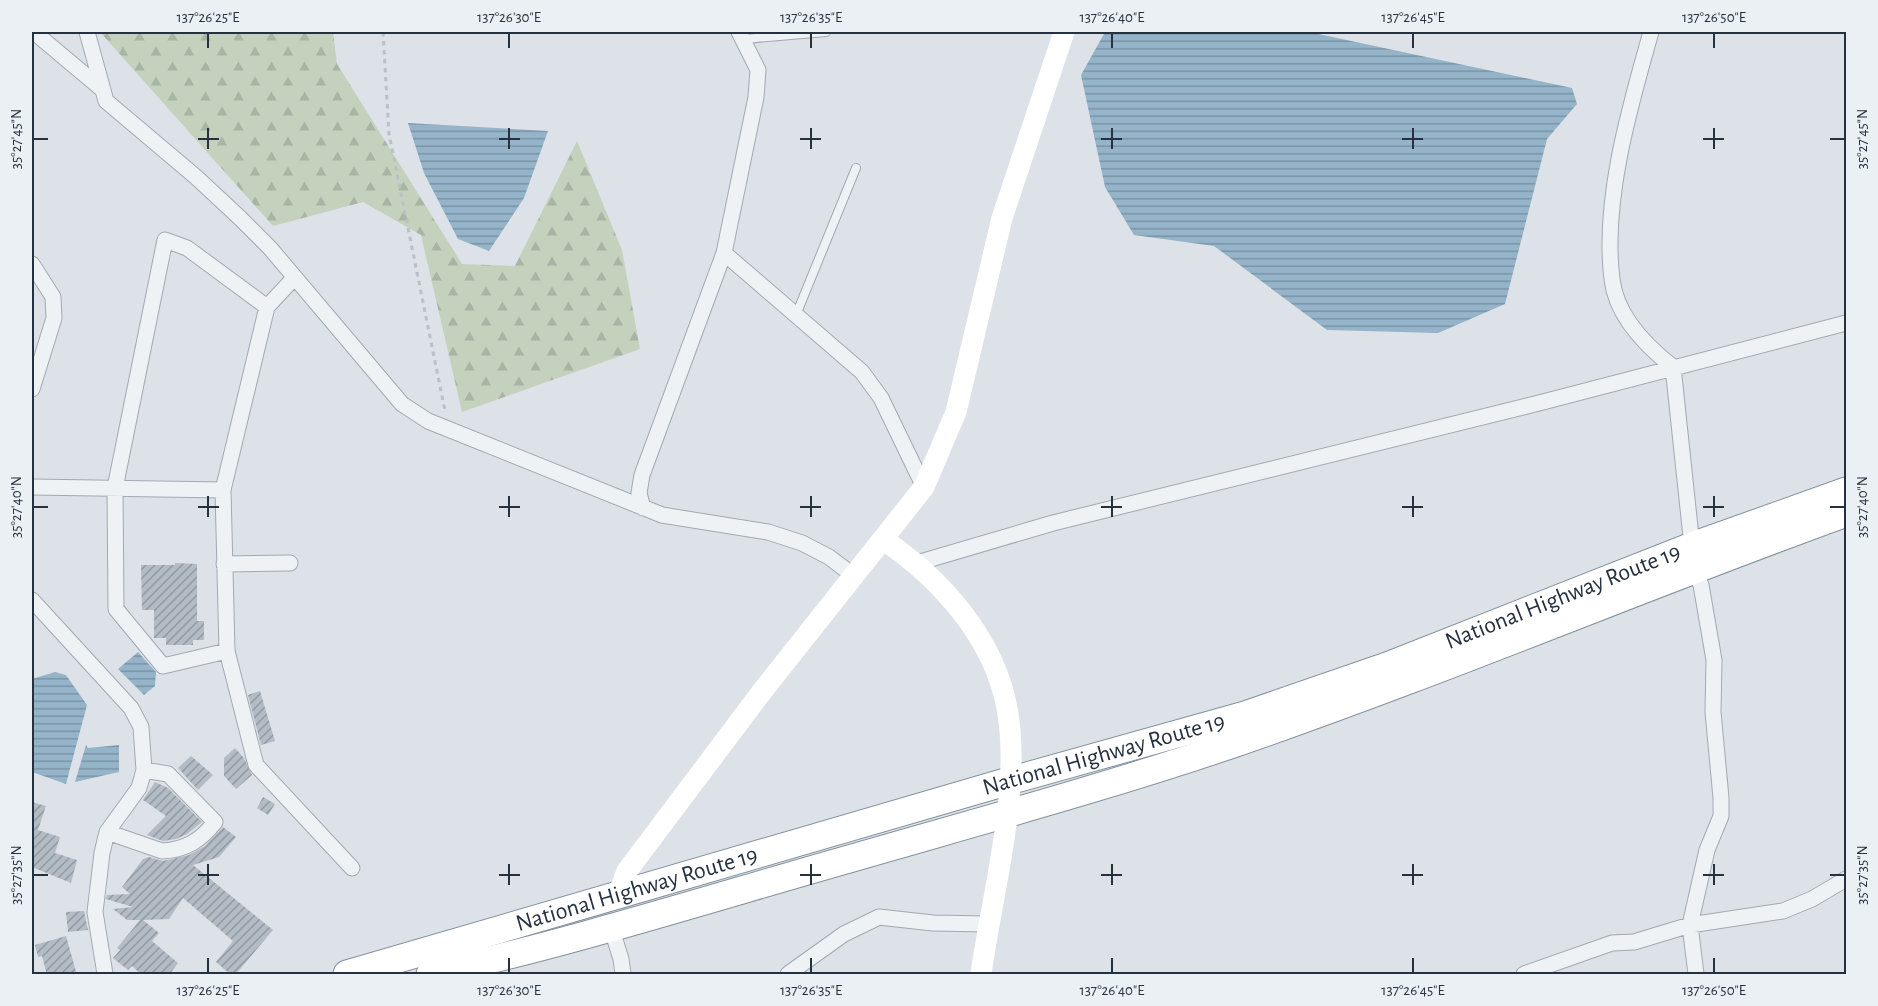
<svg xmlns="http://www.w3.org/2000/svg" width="1878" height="1006" viewBox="0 0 1878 1006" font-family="'Alegreya Sans',sans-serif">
	<defs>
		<pattern id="forest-firs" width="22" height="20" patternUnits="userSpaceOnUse" patternTransform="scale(1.5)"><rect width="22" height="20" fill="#c4d1bd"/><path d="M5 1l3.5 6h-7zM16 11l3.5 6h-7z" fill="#a8b4a4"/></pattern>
		<pattern id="water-rules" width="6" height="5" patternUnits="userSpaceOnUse" patternTransform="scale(1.5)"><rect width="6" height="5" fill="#95b4c9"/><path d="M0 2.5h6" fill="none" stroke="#7993a5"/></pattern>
		<pattern id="building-hatch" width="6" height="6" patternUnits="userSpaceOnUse" patternTransform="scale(1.5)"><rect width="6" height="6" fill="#b3bbc4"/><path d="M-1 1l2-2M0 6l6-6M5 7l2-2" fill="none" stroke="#9199a1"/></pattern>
	</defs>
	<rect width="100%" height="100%" fill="#dce2e7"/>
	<path fill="url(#forest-firs)" d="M100,32h233l4,32 125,200 53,2 62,-125 45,109 18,99 -178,63 -41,-177 -58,-33 -90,24z"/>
	<path fill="url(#water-rules)" d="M1105,32h204l263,56 5,16 -30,35 -42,165 -67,29 -111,-3 -113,-84 -80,-11 -29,-48 -24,-112z
		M408,123l140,8 -24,67 -35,53 -31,-12 -34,-66z
		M138,652l18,20 -1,14 -11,9 -26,-26z
		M55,672l11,3 21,30 -21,79 -34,-12v-93z
		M86,745l2,3 31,-3v27l-44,10z"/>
	<path fill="url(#building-hatch)" d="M175,563l22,1v57h7v19h-11v5h-27v-7h-12v-28h-12l-1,-45h34z
		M260,691l15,50 -14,4 -13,-50z
		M235,748l9,10 8,17 -16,14 -12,-13v-18z
		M191,756l22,19 -15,15 -20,-22z
		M155,782l13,6 34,34 -15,12 -11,5 -13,2 -16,-6 19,-19 -23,-16z
		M263,797l12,7 -7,11 -11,-7z
		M32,802l14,4 -8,24 22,7 -5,16 22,7 -6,23 -39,-16z
		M223,827l13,10 -17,20 -26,8 80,65 -38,45h-4l-15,-13 17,-21 -50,-43 -14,21 -26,1 16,13 -7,8 26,22 -9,12h-27l-10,-9 -4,4 -15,-12 7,-8 -3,-2 23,-28h-13l-14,-11 20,-2 -27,-8 1,-4 23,-1 -8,-7 21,-28 6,-2 14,4 26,-6 16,-9z
		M84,911l4,19 -20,2 -2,-20z
		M66,936l11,39h-30l-5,-19 -4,1 -3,-12z"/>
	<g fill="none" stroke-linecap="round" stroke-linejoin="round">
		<defs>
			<path id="lane" d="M745,39l81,-7
				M796,315l60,-147"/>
			<path id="street" d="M34,32l69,58
				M87,32l19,69 90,76 44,41 30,30 132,156 26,17 234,94 106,17 34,11 27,14 25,19
				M1651,32c-21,74 -49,169 -39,247 4,37 34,67 61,88l19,179
				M724,253l138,119 19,26 43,89
				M32,264l21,33 1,21 -22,71
				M32,487l191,3 44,-183 27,-29
				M223,490l4,161 -64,15 -47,-57 -1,-121 50,-248 22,8 80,59
				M643,508l-4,-15 3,-18 82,-222 32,-156 2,-27 -19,-38
				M917,563l136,-40 486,-120 307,-80
				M224,564l66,-1
				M1693,568l8,17 13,75 -1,52 8,86v18l-14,34 -17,75 6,49
				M32,600l99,108 10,19 3,43 -5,18 -32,44 -5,21 -7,59 10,62
				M227,651l29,114 96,103
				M107,832l55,19c24,-1 39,-11 53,-29l-47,-48 -24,-4
				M611,927l10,32 2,15
				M788,974l56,-40 35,-17 54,6 55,1
				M1524,974l88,-31 22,-1 56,-17 93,-14 29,-12 34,-20"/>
			<g id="highway">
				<path id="s1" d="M347,974l662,-193 236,-66 142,-49 305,-120 154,-55"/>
				<path d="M430,974c139,-31 275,-74 412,-113 131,-38 265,-74 394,-118 206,-71 406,-156 610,-230"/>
			</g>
		</defs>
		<use href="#lane" stroke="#a1a9b1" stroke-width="10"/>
		<use href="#street" stroke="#a1a9b1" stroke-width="17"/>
		<use href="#highway" stroke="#83919e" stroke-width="29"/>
		<path stroke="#bac0c5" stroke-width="3" stroke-dasharray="4.5 4.5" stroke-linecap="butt" d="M383,32l6,102 56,277"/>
		<use href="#lane" stroke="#eff2f5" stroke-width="8"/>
		<use href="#street" stroke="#eff2f5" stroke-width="15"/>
		<path stroke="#fff" stroke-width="21" d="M884,540c57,39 110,98 123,168 15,81 -15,185 -26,266
			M618,895l9,-24 133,-177 164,-207 32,-75 46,-194 62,-186"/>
		<use href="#highway" stroke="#fff" stroke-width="27"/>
	</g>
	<path fill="none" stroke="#25313e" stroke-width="2" d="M208,33v15M509,33v15M811,33v15M1112,33v15M1413,33v15M1714,33v15M208,128v21M509,128v21M811,128v21M1112,128v21M1413,128v21M1714,128v21M33,139h15M198,139h21M499,139h21M800,139h21M1101,139h21M1402,139h21M1703,139h21M1830,139h15M208,496v21M509,496v21M811,496v21M1112,496v21M1413,496v21M1714,496v21M33,507h15M198,507h21M499,507h21M800,507h21M1101,507h21M1402,507h21M1703,507h21M1830,507h15M208,864v21M509,864v21M811,864v21M1112,864v21M1413,864v21M1714,864v21M33,875h15M198,875h21M499,875h21M800,875h21M1101,875h21M1402,875h21M1703,875h21M1830,875h15M208,958v15M509,958v15M811,958v15M1112,958v15M1413,958v15M1714,958v15"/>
	<g text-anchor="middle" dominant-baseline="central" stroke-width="5" stroke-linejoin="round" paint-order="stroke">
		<g font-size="24" fill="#25313e" stroke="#ebf0f5">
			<text stroke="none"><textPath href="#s1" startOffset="1274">National Highway Route 19</textPath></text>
			<text stroke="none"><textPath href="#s1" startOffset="788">National Highway Route 19</textPath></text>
			<text stroke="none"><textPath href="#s1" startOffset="302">National Highway Route 19</textPath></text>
		</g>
	</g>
	<rect width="1878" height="1006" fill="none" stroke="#ebf0f5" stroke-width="66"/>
	<rect x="33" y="33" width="1812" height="940" fill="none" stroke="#25313e" stroke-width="2"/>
	<g font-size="15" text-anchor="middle" fill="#25313e">
		<text x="208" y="22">137°26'25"E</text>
		<text x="509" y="22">137°26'30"E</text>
		<text x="811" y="22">137°26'35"E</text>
		<text x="1112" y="22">137°26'40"E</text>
		<text x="1413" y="22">137°26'45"E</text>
		<text x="1714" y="22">137°26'50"E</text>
		<text transform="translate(16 139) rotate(-90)" y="5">35°27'45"N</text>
		<text transform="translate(1862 139) rotate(-90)" y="5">35°27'45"N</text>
		<text transform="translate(16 507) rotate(-90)" y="5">35°27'40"N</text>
		<text transform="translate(1862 507) rotate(-90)" y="5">35°27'40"N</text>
		<text transform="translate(16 875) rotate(-90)" y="5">35°27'35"N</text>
		<text transform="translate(1862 875) rotate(-90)" y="5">35°27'35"N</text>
		<text x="208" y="995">137°26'25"E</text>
		<text x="509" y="995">137°26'30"E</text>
		<text x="811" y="995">137°26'35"E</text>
		<text x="1112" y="995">137°26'40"E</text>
		<text x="1413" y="995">137°26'45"E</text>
		<text x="1714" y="995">137°26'50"E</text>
	</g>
</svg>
